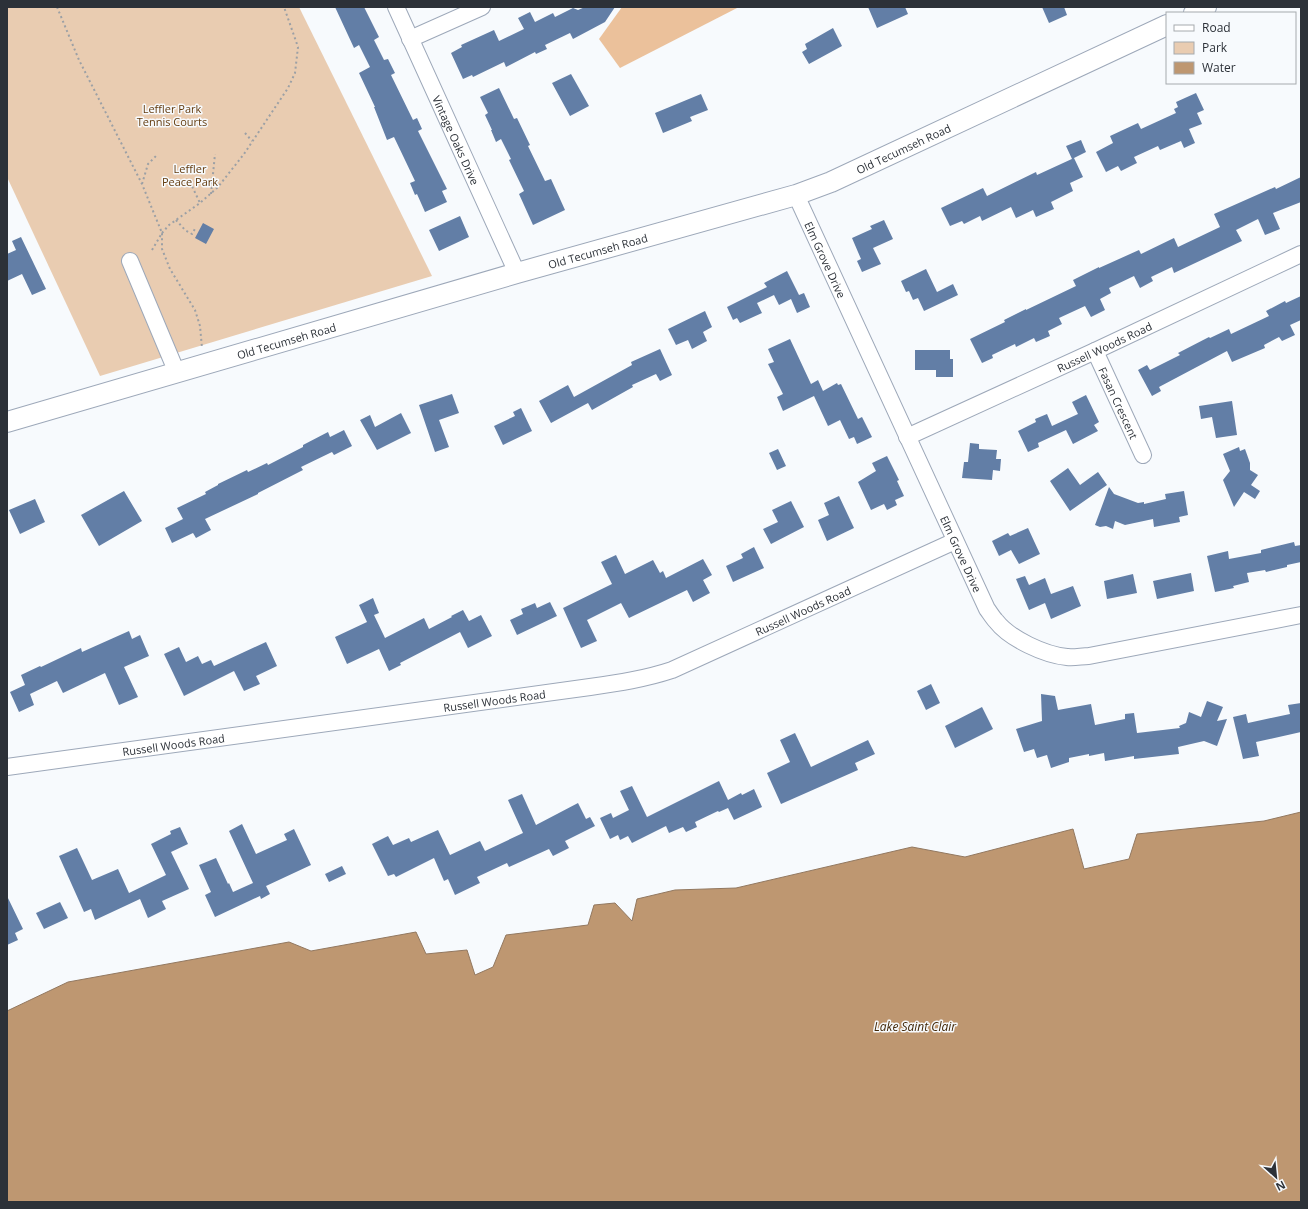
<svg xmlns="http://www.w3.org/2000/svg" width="1308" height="1209" viewBox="0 0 1308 1209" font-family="'Open Sans',sans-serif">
	<rect width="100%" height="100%" fill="#f7fafd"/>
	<path fill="#e9ccb1" d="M7,7h292l133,269 -332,100 -93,-199z"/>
	<path fill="#ebc19b" d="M622,7h117l-119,61 -21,-29z"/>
	<path fill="#be9771" stroke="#927860" d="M1301,812v390h-1294v-191l61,-29 221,-40 22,9 105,-19 10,22 41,-4 8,25 18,-8 13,-32 82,-10 6,-20 21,-2 17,18 5,-22 38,-9 61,-2 176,-41 53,10 108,-28 11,40 45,-10 8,-25 127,-13z"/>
	<path fill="#627ea6" d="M335,7h29l15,30 -5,3 10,20 4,-1 7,14 -4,2 22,45 4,-2 5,11 -4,2 29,58 -5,2 5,11 -22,10 -8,-18 -2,1 -5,-12 5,-2 -21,-44 -7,3 -13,-33h1l-16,-34 11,-6 -11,-22 -5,3z
		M585,7h30l-10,15 -32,17 -3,-6 -25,12 2,4 -11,5 -1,-2 -29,15 -2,-5 -31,15 -1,-2 -9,4 -12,-26 11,-6 -1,-2 33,-15 5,11 25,-12 -6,-11 12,-6 5,10 18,-9 2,4 18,-9 5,2z
		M868,7h37l3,7 -31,14z
		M1042,7h22l3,8 -18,8z
		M833,28l9,18 -33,18 -7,-12 5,-3 -2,-5z
		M571,74l18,32 -19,10 -18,-33z
		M499,88l15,31 3,-1 13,27 -2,1 17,35 6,-2 14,31 -32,15 -14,-31 5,-3 -15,-31 2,-1 -10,-20 -5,3 -5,-12h1l-7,-15 3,-2 -8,-16z
		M1196,93l8,17 -7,3 5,11 -13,5 6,14 -11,5 -3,-7 -21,9 -2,-4 -24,11 3,6 -16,8 -3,-5 -12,6 -10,-20 17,-9 -3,-7 28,-13 3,6 35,-16 -2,-4 4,-2 -2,-5z
		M701,94l7,16 -18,7 2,4 -29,12 -8,-20z
		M1081,140l5,12 -14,7 -6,-13z
		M1074,158l9,19 -13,6 3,8 -22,11 3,7 -18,8 -3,-7 -17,8 -5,-11 -29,14 -2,-5 -16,8 -2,-3 -12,5 -9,-18 42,-20 4,8 49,-24 1,3z
		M1301,177v25l-28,11 7,16 -15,6 -7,-16 -22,11 6,11 -68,32 -2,-6 -21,10 2,4 -13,7 -6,-12 -25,12 2,5 -11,6 5,11 -14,7 -6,-11 -26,12 3,6 -14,7 2,5 -14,6 -2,-4 -18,9 -1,-3 -23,11 1,3 -11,5 -12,-24 35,-17 -1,-2 22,-11v1l50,-24 -3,-6 26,-13v1l40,-18 2,4 33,-16 4,9 42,-20 -6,-13 61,-27 1,2z
		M460,216l9,21 -30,14 -10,-21z
		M884,220l9,19 -20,9 8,16 -19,8 -5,-11 4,-2 -9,-21 20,-9 -2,-3z
		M203,223l11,6 -8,15 -11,-6z
		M21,237l25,52 -14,6 -10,-21 -15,7v-27l9,-4 -4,-9z
		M926,269l11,23 16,-8 5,11 -34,16 -6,-13 -5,2 -4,-9 -3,1 -5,-11z
		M787,271l12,24 5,-2 6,14 -13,6 -6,-14 -12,6 -5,-10 -17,8 5,10 -22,10 -3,-5 -4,2 -6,-13 40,-20 -3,-4z
		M1301,296v24l-11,5 5,10 -13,6 -3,-4 -15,8 1,3 -33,14 -5,-11 -68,36 2,4 -9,5 -14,-26 9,-5 3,5 30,-15 -2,-2 31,-16 1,1 19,-9 2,5 38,-18 -3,-5 19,-10 1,2z
		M705,311l7,16 -9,5 4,9 -15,8 -4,-9 -12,5 -8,-16z
		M790,339l21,45 7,-4 5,11 14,-8 1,2 3,-1 17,35 4,-2 10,20 -15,7 -3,-7 -5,2 -9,-19 -12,6 -14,-30 -31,15 -6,-14 6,-3 -15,-30 6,-2 -6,-13z
		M660,349l12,26 -12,6 -4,-7 -24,11 1,2 -41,23 -4,-7 -37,20 -12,-22 29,-16 6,12 58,-32 -1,-3z
		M915,350h35v9h3v18h-17v-7h-21z
		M452,394l7,19 -20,7 10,27 -14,5 -16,-47z
		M1086,395l13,27 -5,3 4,6 -25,13 -7,-14 -28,13 1,4 -11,5 -10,-21 18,-9 -1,-3 12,-5 5,12 26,-12 -6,-12z
		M1232,401l5,34 -21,3 -4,-21 -11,2 -2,-13z
		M521,408l11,23 -29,14 -9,-19 21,-10 -2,-4z
		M401,413l10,20 -34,17 -17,-30 10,-5 5,12z
		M344,430l8,16 -18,9 -2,-3 -31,15 2,3 -45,23v1l-53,25 6,11 -15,8 -3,-5 -21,10 -7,-15 18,-9 -6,-11 29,-14 -1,-2 13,-7v-1l29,-14 1,2 19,-9 1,2 35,-18v-2l25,-13 2,5z
		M970,443l9,1v5l18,1 -1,9h5l-1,12 -7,-1 -1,10 -30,-2 2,-16h4z
		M1239,447l1,4 5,-2 5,14v7l8,5 -7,10 9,6 -5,8 -11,-7 -10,15 -11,-27 7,-9 -7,-17z
		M778,449l8,17 -9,4 -8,-17z
		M887,456l12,24 -2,1 7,15 -9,4 2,5 -10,5 -3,-6 -13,6 -13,-28 18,-11 -4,-8z
		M1068,468l12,17 18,-13 9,13 -37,26 -20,-30z
		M1109,487l5,7 24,9 6,-1v2l22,-5 -1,-5 19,-3 4,24 -9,2 1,5 -26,5 -1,-8 -28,6 -10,-4 -2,8 -7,-3 -6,1 -5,-2z
		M124,491l18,30 -43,25 -18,-31z
		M839,496l15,32 -27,13 -9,-21 11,-5 -5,-12z
		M35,499l10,23 -25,12 -11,-24z
		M791,501l13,26 -33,17 -8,-15 15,-7 -6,-12z
		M1028,528l12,26 -21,10 -8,-14 -12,6 -7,-15 16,-8 2,3z
		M1294,542l1,4 6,-1v17l-14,3v2l-21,5 -1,-2 -18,3 2,9 -16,4 1,2 -19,4 -8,-36 21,-5 1,8 32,-6v-3z
		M754,547l10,21 -31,14 -7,-16 17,-8 -2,-4z
		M616,555l9,19 28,-14 7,13 3,-2 3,7 37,-19 9,16 -9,5 7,13 -17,9 -6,-12 -58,28 -8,-15 -34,17 10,21 -16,7 -18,-40 49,-24 -11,-22z
		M1191,573l3,18 -37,8 -4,-18z
		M1133,574l4,19 -30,6 -3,-18z
		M1025,576l4,9 16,-7 6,16 22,-8 8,20 -30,13 -6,-16 -16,7 -13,-31z
		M373,598l6,15 -5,2 11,23 39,-20 5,11 23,-12 -1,-1 12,-6 6,11 12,-6 11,21 -24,12 -8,-16 -60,31 1,2 -12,6 -10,-22 -32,15 -12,-27 32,-15 -8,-17z
		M550,602l7,14 -40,19 -7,-15 13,-6 -2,-5 14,-6 2,5z
		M129,631l3,8 8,-4 9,21 -25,11 14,30 -19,8 -14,-32 -42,20 -6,-12 -27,13 4,11 -15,7 -9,-20 15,-7 -4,-10 19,-9 1,1 40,-19 1,4z
		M266,642l11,24 -21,10 4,8 -16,7 -10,-20 -50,25 -20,-42 15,-7 7,15 12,-6 4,8 9,-4 3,6z
		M931,684l9,19 -14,7 -9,-19z
		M1041,694l14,2 3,14 33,-6 4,21 30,-6v-5l9,-1 3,20 43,-5 -1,-2 7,-3 3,-11 12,5 6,-16 16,6 -6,14 10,-2 -10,27 -13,-5 -26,6 1,7 -45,5v-3l-29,5 -1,-8 -15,3v-2l-20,4v4l-18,6 -4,-13 -10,3 -3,-9 -10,3 -8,-23 26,-8z
		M1301,703v29l-45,10 3,14 -16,3 -10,-42 13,-3 2,9 42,-9 -2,-9z
		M982,707l11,22 -38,19 -10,-22z
		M795,733l16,34 57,-27 7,14 -20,9 3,7 -77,34 -14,-31 23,-11 -10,-22z
		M719,781l9,19 13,-7 1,2 12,-6 8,18 -28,13 -6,-12 -9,4 -1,-1 -23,11 2,5 -11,5 -3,-5 -14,6 -3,-7 -34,17 -4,-7 -8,4 -2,-5 -8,4 -10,-21 11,-5 2,5 16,-8 -9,-19 12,-5 15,31z
		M522,794l14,31 42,-22 8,16 4,-2 5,9 -30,15 4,7 -16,8 -4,-7 -40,18 -2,-4 -30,14 3,6 -25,12 -7,-16 -4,2 -10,-23 -38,19 -2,-3 -6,2 -16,-32 16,-8 5,9 16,-7 2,4 27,-12 12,25 30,-14 5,10 38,-18 -15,-33z
		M242,824l14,30 31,-14 -3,-6 10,-5 17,36 -45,21 4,8 -9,5 -1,-3 -45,21 -10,-22 6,-3 -12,-27 17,-7 12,26 1,-1 4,9 20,-9 -24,-52z
		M180,827l8,17 -17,8 18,37 -27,12 4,8 -18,9 -8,-19 -45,21 -4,-11 -7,3 -25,-56 18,-8 15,32 26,-11 11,24 37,-18 -15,-31 20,-10 -1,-3z
		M342,866l4,8 -17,8 -4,-8z
		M7,896l16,33 -8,4 3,7 -11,5z
		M60,902l8,16 -24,11 -8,-16z"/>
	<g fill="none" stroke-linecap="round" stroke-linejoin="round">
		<defs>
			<g id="minor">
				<path id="s1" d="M396,7l121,266"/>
				<path d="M410,39l72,-32"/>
				<path id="s2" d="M796,195l191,414c3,4 6,9 9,12 14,18 49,34 71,36 7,1 15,-1 22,-1l212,-41"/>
				<path d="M130,261l47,112"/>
				<path id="s3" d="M1095,351l48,104"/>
				<path id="s4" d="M907,437l188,-86 206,-97"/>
				<path id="s5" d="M7,767l583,-80c28,-4 55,-8 82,-17l283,-129"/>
			</g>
			<g id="major">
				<path d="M1194,13l12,-6"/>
				<path id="s6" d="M7,422l510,-149 279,-78 35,-13 336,-157"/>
			</g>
		</defs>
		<use href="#minor" stroke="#9da8b9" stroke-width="18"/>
		<use href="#major" stroke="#9da8b9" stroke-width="22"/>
		<path stroke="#9ca0a5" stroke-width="2" stroke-dasharray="2 3" stroke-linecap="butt" d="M57,7l22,53 63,124 20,49
			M245,133l7,8
			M190,182l10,21
			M142,184l6,-20 10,-10
			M211,194l4,-40
			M176,220l9,10 7,4 4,-7
			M162,233l7,-8 31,-22 18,-16 26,-33 44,-66 7,-15 3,-26 -14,-40
			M152,250l10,-17v16l8,20 25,41 5,16 2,22"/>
		<use href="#minor" stroke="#fff" stroke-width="16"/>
		<use href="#major" stroke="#fff" stroke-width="20"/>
	</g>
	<g text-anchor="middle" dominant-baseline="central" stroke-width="3" stroke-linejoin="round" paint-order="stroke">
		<g font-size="11" fill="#633b0e" stroke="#f7fafd">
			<text x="172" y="108">Leffler Park<tspan x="172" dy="13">Tennis Courts</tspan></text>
			<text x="190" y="168">Leffler<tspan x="190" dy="13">Peace Park</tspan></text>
		</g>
		<g font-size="11" fill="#2c3138" stroke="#f7fafd">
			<text stroke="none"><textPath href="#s1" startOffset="146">Vintage Oaks Drive</textPath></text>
			<text stroke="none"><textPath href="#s6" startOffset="938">Old Tecumseh Road</textPath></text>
			<text stroke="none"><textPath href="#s6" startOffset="615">Old Tecumseh Road</textPath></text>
			<text stroke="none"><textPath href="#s2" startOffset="71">Elm Grove Drive</textPath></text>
			<text stroke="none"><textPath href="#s6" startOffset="291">Old Tecumseh Road</textPath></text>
			<text stroke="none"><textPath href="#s4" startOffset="217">Russell Woods Road</textPath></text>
			<text stroke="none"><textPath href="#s3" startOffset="57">Fasan Crescent</textPath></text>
			<text stroke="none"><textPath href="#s2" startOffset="395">Elm Grove Drive</textPath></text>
			<text stroke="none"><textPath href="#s5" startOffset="816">Russell Woods Road</textPath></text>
			<text stroke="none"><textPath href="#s5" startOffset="492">Russell Woods Road</textPath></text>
			<text stroke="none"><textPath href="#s5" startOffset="168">Russell Woods Road</textPath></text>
		</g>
		<g font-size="12" font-style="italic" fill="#422708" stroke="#f7fafd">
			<text x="915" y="1026">Lake Saint Clair</text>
		</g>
	</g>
	<rect width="1308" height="1209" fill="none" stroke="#2c3138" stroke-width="16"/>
	<rect x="1166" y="12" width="130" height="72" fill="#f7fafd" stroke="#a6aaae"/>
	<rect x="1174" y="25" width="20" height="6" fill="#ffffff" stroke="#a6aaae"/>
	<text x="1202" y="32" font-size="12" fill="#2c3138">Road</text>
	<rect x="1174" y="42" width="20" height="12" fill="#e9ccb1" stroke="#a6aaae"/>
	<text x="1202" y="52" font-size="12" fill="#2c3138">Park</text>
	<rect x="1174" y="62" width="20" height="12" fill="#be9771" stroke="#a6aaae"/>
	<text x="1202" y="72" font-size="12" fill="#2c3138">Water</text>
	<g transform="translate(1276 1177) rotate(153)" stroke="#f7fafd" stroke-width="3" paint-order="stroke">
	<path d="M0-3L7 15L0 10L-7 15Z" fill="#2c3138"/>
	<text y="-6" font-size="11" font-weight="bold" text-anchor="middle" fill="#2c3138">N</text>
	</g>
</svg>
